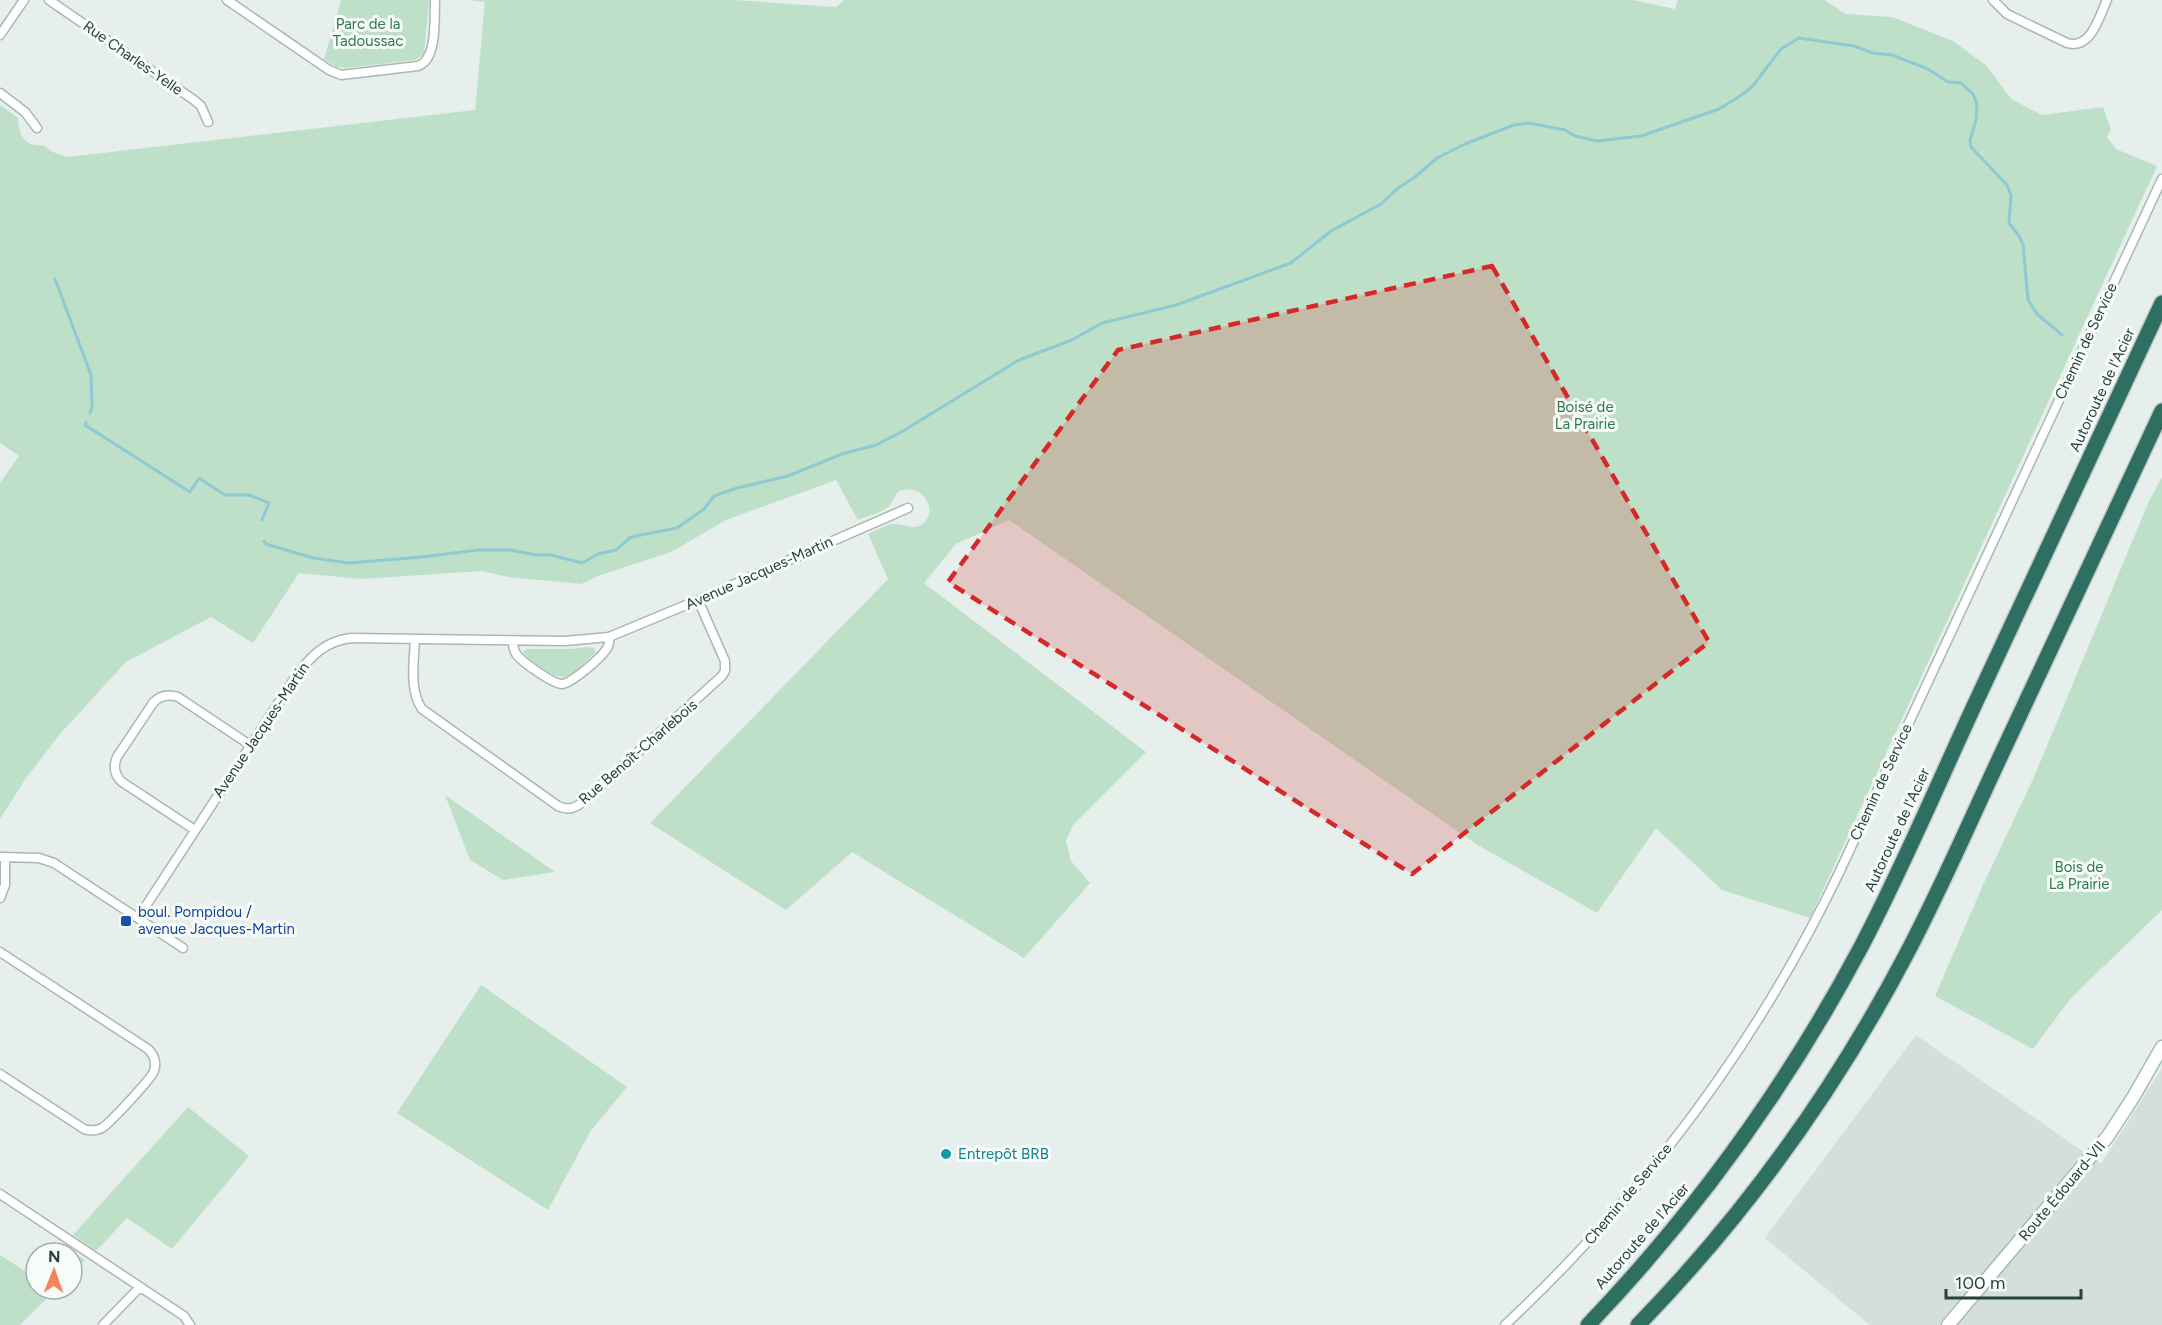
<svg xmlns="http://www.w3.org/2000/svg" width="2162" height="1325" viewBox="0 0 2162 1325" font-family="Figtree,sans-serif">
	<rect width="100%" height="100%" fill="#e6efeb"/>
	<path fill="#d4dfda" d="M1916,1035l185,129 61,-96v257h-292l-105,-87z"/>
	<path fill="#bfe0c8" d="M341,0h88l-5,54 -9,6 -68,8 -10,-1 -13,-8z
		M467,0h267l102,7 8,-7h789l42,9 3,-9h146l22,14 46,3 61,24 34,25 24,33 31,16 61,-8 8,23 -4,7 9,12 41,17 -347,752 -88,-28 -66,-62 -59,85 -121,-69 -467,-324 -53,24 -32,39 222,169 -73,73 -7,16 5,20 19,22 -66,75 -172,-106 -66,58 -136,-87 238,-244 -20,-45c7,-3 18,-10 26,-10 10,0 17,6 27,1 16,-10 7,-33 -9,-35 -19,-3 -15,9 -24,17 -7,6 -21,9 -30,13l-22,-40 -110,40 -55,32 -73,24 -17,8 -72,-7 -28,-6 -119,8 -63,-6 -46,70 -42,-26 -85,45 -66,72 -34,44 -26,41v-336l19,-27 -19,-13v-338l18,13c1,17 6,29 25,27l10,7 14,5 408,-47 10,-108z
		M2162,477v433l-91,88 -38,51 -98,-53 48,-111 51,-108 115,-276z
		M590,647l5,2v4c-22,19 -26,34 -53,15 -7,-5 -14,-9 -19,-16l4,-3h43z
		M445,795l110,77 -52,8 -33,-20z
		M481,985l146,102 -37,45 -42,78 -151,-97z
		M188,1107l61,49 -77,93 -45,-31 -31,33 -23,-16z
		M62,1245l23,15 -13,13v-20h-17z
		M0,1255l28,18 4,7 4,-4v13h20l-36,36h-20z"/>
	<g fill="none" stroke-linecap="round" stroke-linejoin="round">
		<path stroke="#8ec9d4" stroke-width="3" d="M55,279l36,96 1,32 -2,6
			M86,422l-1,3 105,67 9,-14 26,17h24l20,8 -7,17
			M264,541l2,3 47,14 36,5 73,-6 56,-7h32l26,5h15l31,8 16,-9 18,-4 15,-13 46,-9 27,-19 10,-13 23,-8 51,-12 54,-22 34,-9 27,-14 116,-71 53,-20 30,-17 74,-18 115,-42 40,-32 50,-27 16,-15 18,-12 22,-19 28,-14 49,-19 15,-2 36,7 10,6 22,5 44,-5 78,-27 18,-11 15,-11 29,-38 18,-11 55,8 19,7 19,2 36,14 20,13 13,1 12,11 4,10 -1,16 -6,20 1,7 36,38 4,10 -2,28 10,13 4,8 5,56 9,14 25,21"/>
		<defs>
			<path id="minor" d="M49,0l145,100 7,6 7,16
				M227,0l102,70 12,5 77,-9c20,-7 16,-48 17,-66
				M1993,0l14,14 60,29c24,7 32,-26 40,-43
				M0,35l24,-35
				M0,93l25,19 12,16
				M415,639c-1,23 -6,51 7,70l136,97c11,5 18,2 27,-6l137,-124 3,-5v-10l-27,-61
				M513,641c0,5 0,8 3,13 6,8 37,30 46,30 10,-1 43,-29 46,-38 2,-4 1,-6 1,-9
				M195,830l-73,-48c-8,-7 -9,-15 -5,-25l36,-54c7,-8 15,-9 25,-6l72,48
				M0,857l39,1 15,5 129,85
				M0,898l5,-13v-28
				M138,918l158,-242c15,-20 29,-35 55,-38l214,3 44,-4 89,-37 210,-92
				M0,952l148,97c6,6 9,13 6,22 -2,7 -45,53 -52,57 -6,3 -12,3 -18,1l-84,-55
				M0,1194l184,122 6,9
				M103,1325l37,-38
				M1505,1325c138,-129 252,-282 334,-452l323,-694"/>
			<path id="secondary" d="M1948,1325l160,-189 26,-40 28,-49"/>
			<path id="motorway" d="M1588,1325c108,-113 199,-239 273,-378 41,-78 76,-161 113,-241 62,-135 126,-268 188,-403
				M1638,1325c106,-109 197,-235 268,-370 35,-66 64,-134 96,-202 54,-114 107,-228 160,-342"/>
		</defs>
		<use href="#minor" stroke="#a8b8b2" stroke-width="11"/>
		<use href="#secondary" stroke="#a4bbb3" stroke-width="15"/>
		<use href="#motorway" stroke="#c2cac8" stroke-width="18"/>
		<use href="#minor" stroke="#fff" stroke-width="8"/>
		<use href="#secondary" stroke="#fff" stroke-width="12"/>
		<use href="#motorway" stroke="#2f6f62" stroke-width="15"/>
	</g>
	<path fill="#d62828" fill-opacity="0.2" stroke="#d62828" stroke-width="4.5" stroke-dasharray="12 8" stroke-linejoin="round" d="M1492,266l217,376 -297,232 -464,-292 170,-232z"/>
	<rect fill="#1a4fb4" stroke="#f7fbf9" stroke-width="2" x="120" y="915" width="12" height="12" rx="3"/>
	<circle fill="#0f9aa8" stroke="#f7fbf9" stroke-width="2" cx="946" cy="1154" r="6"/>
	<g text-anchor="middle" dominant-baseline="central" stroke-width="6" stroke-linejoin="round" paint-order="stroke">
		<g font-size="15" fill="#2d7a4b" stroke="#f7fbf9">
			<text x="368" y="24">Parc de la<tspan x="368" dy="17">Tadoussac</tspan></text>
			<text x="1585" y="407">Boisé de<tspan x="1585" dy="17">La Prairie</tspan></text>
			<text x="2079" y="867">Bois de<tspan x="2079" dy="17">La Prairie</tspan></text>
		</g>
		<g font-size="15" fill="#24423a" stroke="#f7fbf9">
			<text transform="translate(133 58) rotate(35)">Rue Charles-Yelle</text>
			<text transform="translate(2086 341) rotate(-65)">Chemin de Service</text>
			<text transform="translate(2102 390) rotate(-65)">Autoroute de l'Acier</text>
			<text transform="translate(759 573) rotate(-24)">Avenue Jacques-Martin</text>
			<text transform="translate(261 730) rotate(-56)">Avenue Jacques-Martin</text>
			<text transform="translate(638 752) rotate(-41)">Rue Benoît-Charlebois</text>
			<text transform="translate(1881 782) rotate(-65)">Chemin de Service</text>
			<text transform="translate(1897 830) rotate(-65)">Autoroute de l'Acier</text>
			<text transform="translate(2062 1191) rotate(-50)">Route Édouard-VII</text>
			<text transform="translate(1628 1194) rotate(-50)">Chemin de Service</text>
			<text transform="translate(1642 1236) rotate(-49)">Autoroute de l'Acier</text>
		</g>
		<g font-size="15" fill="#164399" stroke="#f7fbf9" text-anchor="start">
			<text x="138" y="912">boul. Pompidou /<tspan x="138" dy="17">avenue Jacques-Martin</tspan></text>
		</g>
		<g font-size="15" fill="#0d838f" stroke="#f7fbf9" text-anchor="start">
			<text x="958" y="1154">Entrepôt BRB</text>
		</g>
	</g>
	<g transform="translate(54 1271) rotate(1)"><circle r="28" fill="#f7fbf9" stroke="#a3b1ad" stroke-width="1.5"/>
	<path d="M0-4.5L10 22L0 15L-10 22Z" fill="#f4845f"/>
	<text y="-9" font-size="16" font-weight="bold" text-anchor="middle" fill="#24423a">N</text>
	</g>
	<path d="M1946 1289v9h135v-9" fill="none" stroke="#24423a" stroke-width="3"/>
	<text x="1955" y="1289" font-size="18" fill="#24423a" stroke="#f7fbf9" stroke-width="4.5" paint-order="stroke">100 m</text>
</svg>
